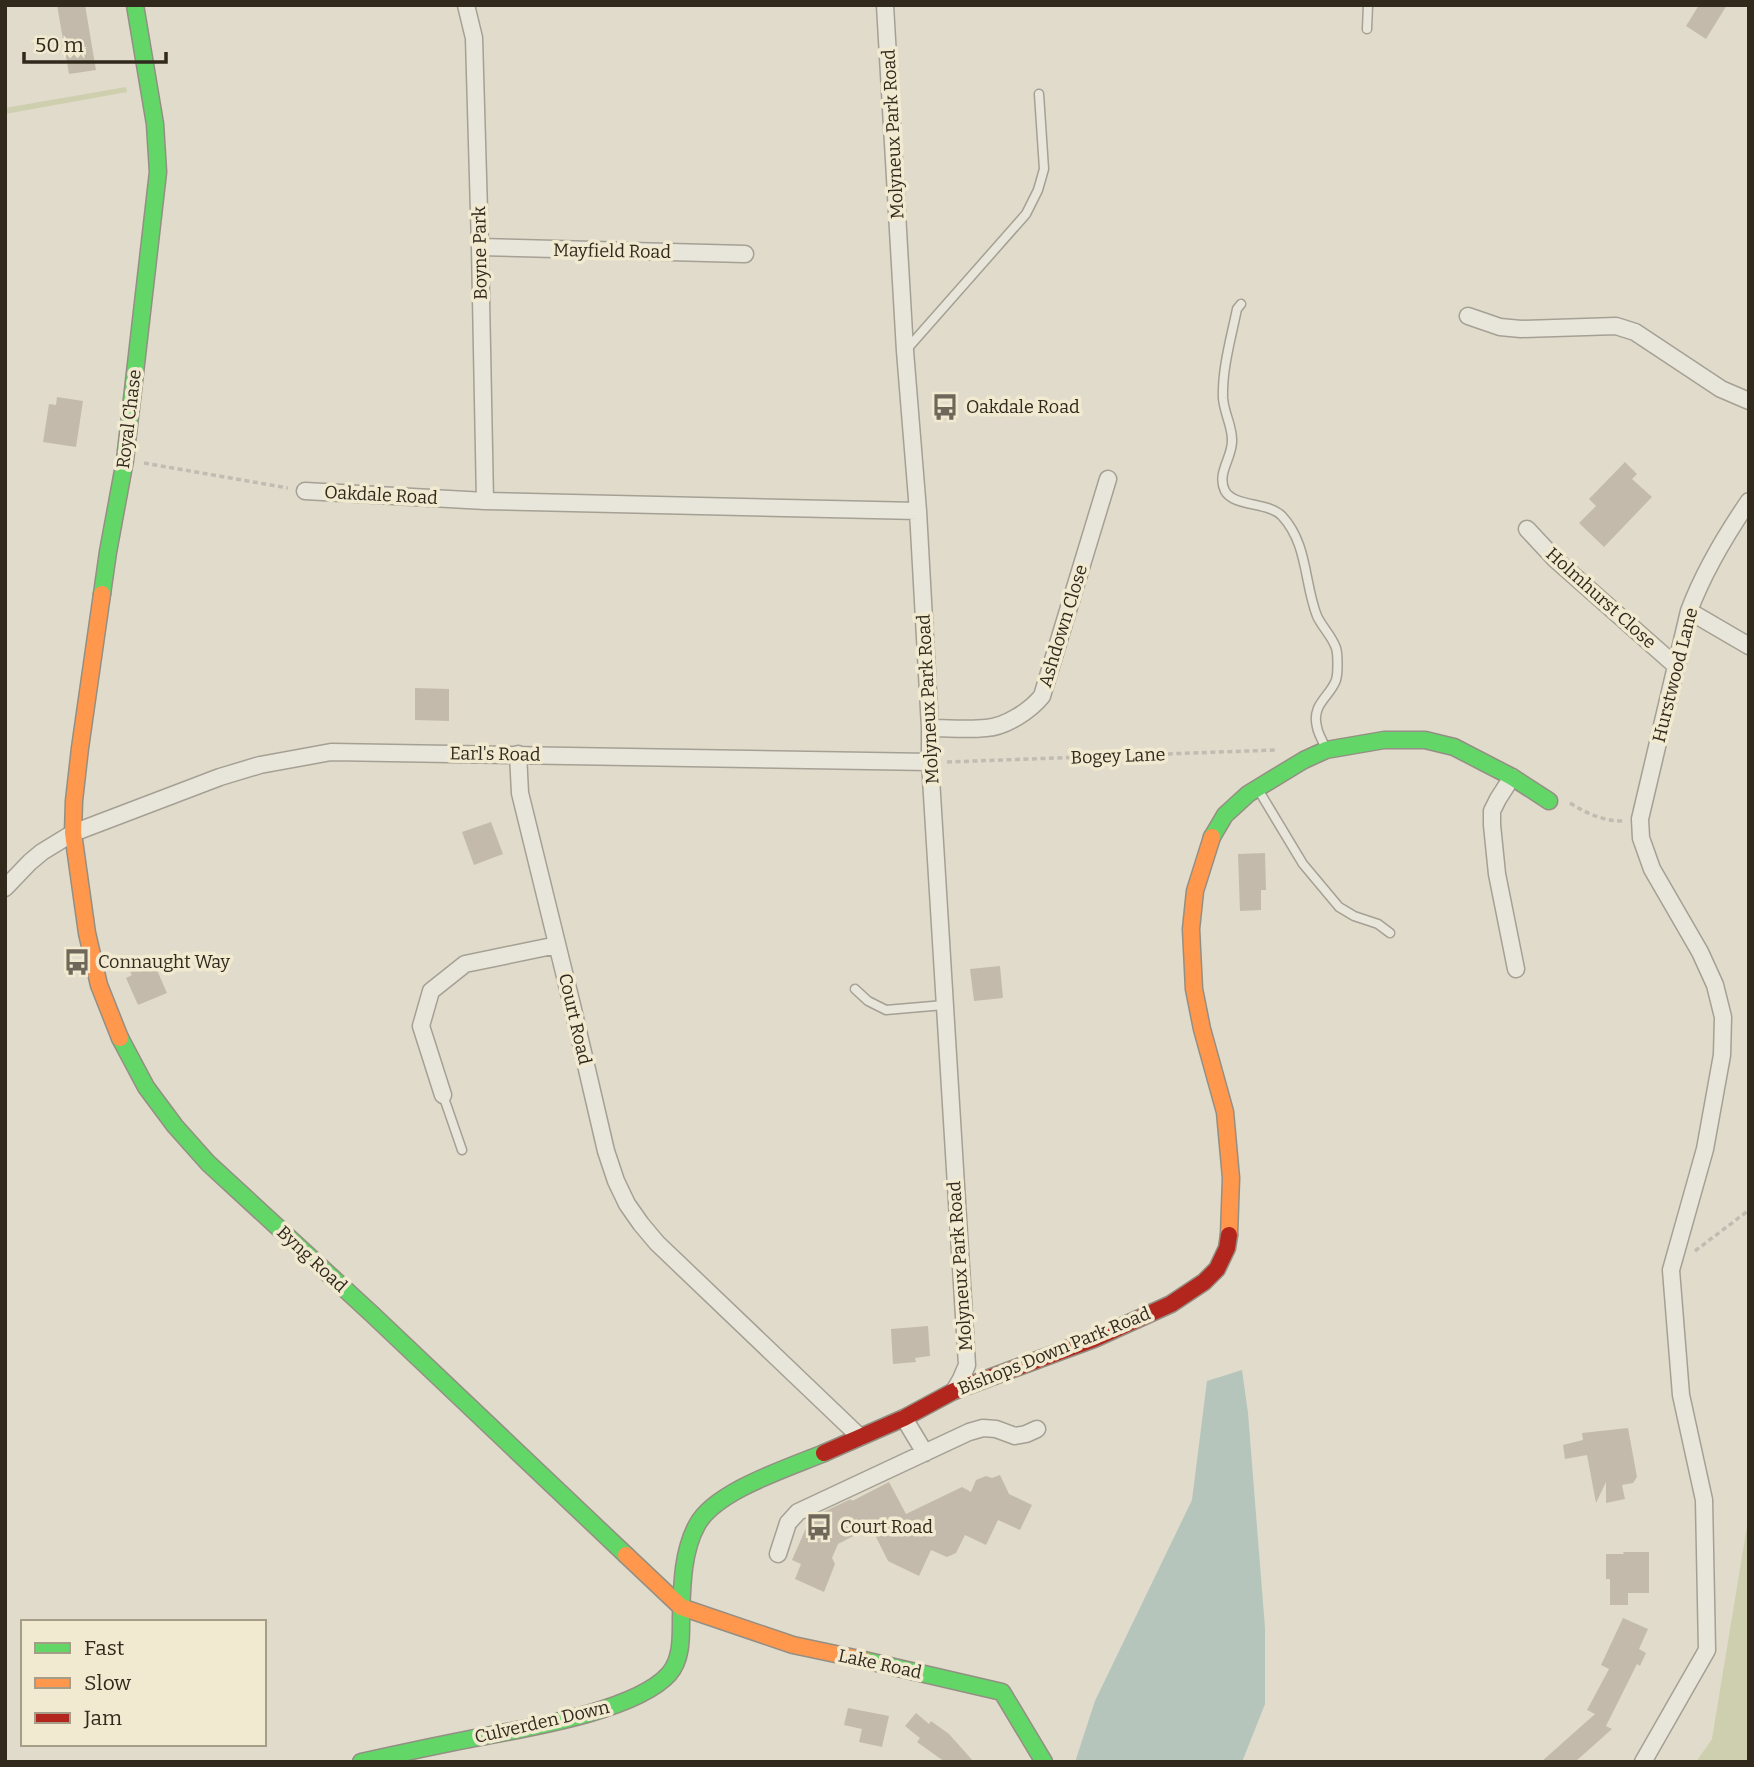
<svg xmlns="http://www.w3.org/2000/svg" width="1754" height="1767" viewBox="0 0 1754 1767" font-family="Bitter,serif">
	<rect width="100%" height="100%" fill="#e0dbca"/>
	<path fill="#cdcfae" d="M126,87l1,5 -122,22v-6z
		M1749,1514v248h-53l16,-23z"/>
	<path fill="#b5c5bc" d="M1242,1370l6,43 17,215v76l-23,58h-165l-1,-3 19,-58 97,-201 15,-119z"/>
	<path fill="#c3baab" d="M57,5h28l11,65 -27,4z
		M1699,5h28l-21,34 -20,-13z
		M57,397l26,4 -7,46 -33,-5 6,-38 7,1z
		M1625,462l12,12 -5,5 20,18 -48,50 -25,-24 17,-17 -7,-7z
		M415,688l34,1v32l-34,-1z
		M491,822l12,32 -29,11 -12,-33z
		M1265,853l1,37h-5v20l-21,1 -2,-57z
		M153,961l14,32 -29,12 -12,-27 6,-3 -3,-5z
		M1000,966l3,32 -29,3 -4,-32z
		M928,1326l2,30 -15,2 1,4 -23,2 -2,-35z
		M1628,1428l9,49 -4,6 -11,2 3,14 -19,4v-21l-10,21 -9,-48 -22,4 -2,-14 20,-5 -1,-7z
		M1000,1475l9,19 23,11 -12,25 -22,-10 -12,25 -21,-10 -9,18 -9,4 -16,-7 -12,26 -31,-15 -17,-34 -33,17 -6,14 3,6 -11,28 -29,-13 6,-15 -9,-4 18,-41 9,-5 32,-15 1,2 37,-19 17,32 56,-27 9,5 5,-12 10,-4 6,2z
		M1623,1552h26v41h-21v12h-18v-26h-4v-25h18z
		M1623,1618l25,11 -9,20 7,4 -6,13 -3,-2 -31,62 6,3 -37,33h-34l54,-48 -8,-4 22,-41 -8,-4z
		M848,1708l41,8 -7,31 -23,-5 3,-13 -18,-4z
		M916,1713l13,11 2,-3 18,13 25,28h-29l-28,-20 3,-4 -15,-12z"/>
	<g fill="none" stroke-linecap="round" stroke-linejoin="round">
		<defs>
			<path id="lane" d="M1367,29l1,-24
				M1241,304l-4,5c-6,29 -15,60 -14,89 1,15 9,27 9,42 1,17 -16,33 -7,51 9,16 44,11 57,25 26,28 22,67 35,100 5,11 15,20 19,32 2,6 2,26 0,32 -6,17 -25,24 -19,47 1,7 6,14 8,20
				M907,349l119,-135 12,-24 6,-21 -5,-75
				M1259,791l44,73 36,43 15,9 24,8 12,9
				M855,989l13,12 18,9 58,-5
				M443,1095l19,55"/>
			<path id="street" d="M466,5l8,33 6,209 5,254
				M885,5l20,346 13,160 12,217v34l37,603 -6,14 -7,12
				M480,247l265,7
				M1468,316l32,11 21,2 95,-3 19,6 86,57 28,12
				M305,491l180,10 433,10
				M1527,529l29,31 120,106
				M1689,611l60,35
				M930,728c19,0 38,2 56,0 19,-1 44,-17 56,-32l66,-217
				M518,754l2,39 52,212 34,146 10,30 11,23 14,20 16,19 203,194
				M1512,777l-14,22 -6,12v14l5,49 19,95
				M5,888l25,-26 12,-10 31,-19 147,-56 40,-12 71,-13 599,10
				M443,1095l-22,-69 10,-35 34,-27 92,-19
				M904,1418l21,35
				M778,1554l10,-31 10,-11 171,-80 14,-4 13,1 19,7 11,-2 11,-5
				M1643,1762l64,-112 -3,-150 -23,-105 -10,-125 34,-121 17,-94 1,-38 -8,-32 -15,-33 -48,-83 -11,-31 -1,-19 49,-208c15,-40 36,-75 60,-110"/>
			<path id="fast" d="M102,594l6,-42 17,-92 33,-288 -3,-48 -20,-119
				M1212,837l13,-22 23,-21 56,-34 22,-10 58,-10h41l29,7 58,30 37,24
				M120,1038l26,49 29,39 33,37 165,152 253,240
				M864,1660l138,32 42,70
				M361,1762c36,-8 73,-16 109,-23 51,-10 165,-27 199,-65 13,-15 12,-37 12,-56 1,-30 1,-66 16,-93 18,-34 91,-57 127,-72"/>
			<path id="slow" d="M102,594l-22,154 -6,53 -1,32 14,100 12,52 21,53
				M1212,837l-17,54 -4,38 3,60 8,40 23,83 6,66 -2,57
				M626,1555l55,52 112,38 71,15"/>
			<path id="jam" d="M824,1453l80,-35 50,-27 140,-52 77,-35 33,-22 13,-13 10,-21 2,-13"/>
		</defs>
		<use href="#lane" stroke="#a5a094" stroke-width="11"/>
		<use href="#street" stroke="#a5a094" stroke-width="19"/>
		<use href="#fast" stroke="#948f84" stroke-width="19"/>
		<use href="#slow" stroke="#948f84" stroke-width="19"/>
		<use href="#jam" stroke="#948f84" stroke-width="19"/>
		<path stroke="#c1bcb2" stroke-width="3.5" stroke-dasharray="5 3.5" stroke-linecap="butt" d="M144,463l144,25
			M947,762l328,-12 3,1
			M1570,803c18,11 33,18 54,18
			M1695,1251l54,-41"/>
		<use href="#lane" stroke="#e8e5db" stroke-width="8"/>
		<use href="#street" stroke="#e8e5db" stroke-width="16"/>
		<use href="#fast" stroke="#63d668" stroke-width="16"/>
		<use href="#slow" stroke="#ff974d" stroke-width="16"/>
		<use href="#jam" stroke="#b3261e" stroke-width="16"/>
	</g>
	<defs>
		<symbol id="bus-bare" viewBox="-9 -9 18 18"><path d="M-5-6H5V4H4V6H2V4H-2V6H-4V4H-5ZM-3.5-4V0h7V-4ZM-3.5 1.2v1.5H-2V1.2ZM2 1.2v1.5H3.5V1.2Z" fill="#6f675a" stroke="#f1ead0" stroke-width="2.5" paint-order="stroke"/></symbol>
	</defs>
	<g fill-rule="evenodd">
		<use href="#bus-bare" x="926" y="388" width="38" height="38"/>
		<use href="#bus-bare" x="58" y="943" width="38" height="38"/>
		<use href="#bus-bare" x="800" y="1508" width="38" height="38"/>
	</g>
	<g text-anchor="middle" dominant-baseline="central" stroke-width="7" stroke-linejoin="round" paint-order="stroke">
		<g font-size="18" fill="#32291d" stroke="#f1ead0">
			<text transform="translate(893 134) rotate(-93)">Molyneux Park Road</text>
			<text transform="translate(612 251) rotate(1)">Mayfield Road</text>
			<text transform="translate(480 253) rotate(-91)">Boyne Park</text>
			<text transform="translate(129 419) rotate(-83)">Royal Chase</text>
			<text transform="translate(381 495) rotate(3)">Oakdale Road</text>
			<text transform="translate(1601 598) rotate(42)">Holmhurst Close</text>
			<text transform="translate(1063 626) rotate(-73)">Ashdown Close</text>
			<text transform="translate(1675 675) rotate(-76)">Hurstwood Lane</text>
			<text transform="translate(928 699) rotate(-93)">Molyneux Park Road</text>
			<text transform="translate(495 754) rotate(1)">Earl's Road</text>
			<text transform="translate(1118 756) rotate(-2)">Bogey Lane</text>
			<text transform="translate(575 1019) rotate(77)">Court Road</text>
			<text transform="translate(312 1259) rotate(43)">Byng Road</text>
			<text transform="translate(960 1266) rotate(-94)">Molyneux Park Road</text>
			<text transform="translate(1054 1351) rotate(-22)">Bishops Down Park Road</text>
			<text transform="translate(880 1664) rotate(12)">Lake Road</text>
			<text transform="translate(542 1722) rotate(-13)">Culverden Down</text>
		</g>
		<g font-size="18" fill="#32291d" stroke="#f1ead0" text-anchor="start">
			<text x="966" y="407">Oakdale Road</text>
			<text x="98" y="962">Connaught Way</text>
			<text x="840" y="1527">Court Road</text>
		</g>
	</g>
	<rect width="1754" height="1767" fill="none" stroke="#32291d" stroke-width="14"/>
	<rect x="21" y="1620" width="245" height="126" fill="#f1ead0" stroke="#a59d88" stroke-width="2"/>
	<rect x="35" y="1643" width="35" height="10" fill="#63d668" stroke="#a59d88" stroke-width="2"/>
	<text x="84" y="1655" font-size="21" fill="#32291d">Fast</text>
	<rect x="35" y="1678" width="35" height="10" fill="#ff974d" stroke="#a59d88" stroke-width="2"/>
	<text x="84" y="1690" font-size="21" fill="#32291d">Slow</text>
	<rect x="35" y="1713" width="35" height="10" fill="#b3261e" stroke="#a59d88" stroke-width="2"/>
	<text x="84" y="1725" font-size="21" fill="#32291d">Jam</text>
	<path d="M24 52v10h142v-10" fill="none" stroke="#32291d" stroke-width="3.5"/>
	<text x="35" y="52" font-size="21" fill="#32291d" stroke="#f1ead0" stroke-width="5" paint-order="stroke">50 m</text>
</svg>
